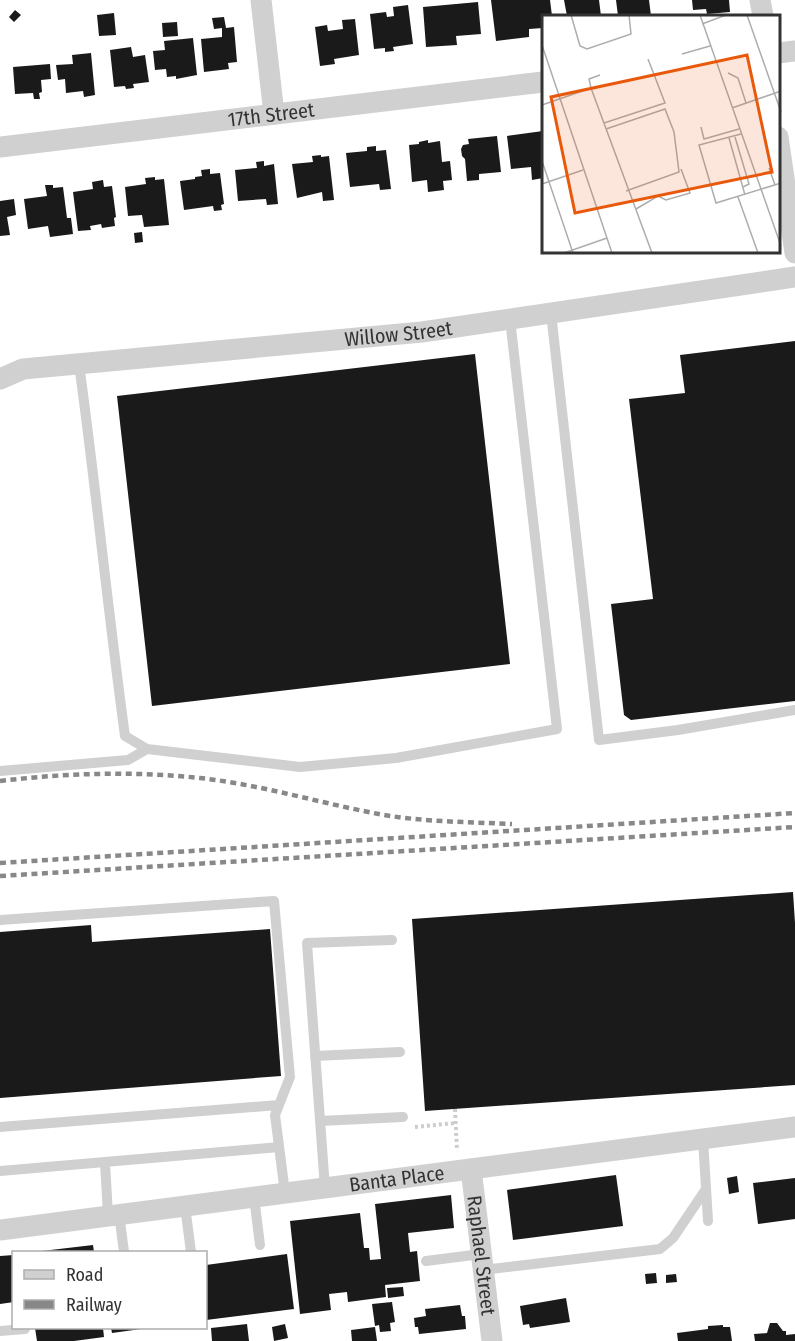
<svg xmlns="http://www.w3.org/2000/svg" width="795" height="1341" viewBox="0 0 795 1341" font-family="'Fira Sans Condensed',sans-serif">
	<rect width="100%" height="100%" fill="#fff"/>
	<path fill="#1a1a1a" d="M491,0h59l2,16h-9v12l-14,1v8l-33,4z
		M564,0h35l2,16h-34z
		M616,0h33l2,16h-33z
		M692,0h37l1,12 -23,2 -1,-5 -13,1z
		M478,2l3,32 -25,2 1,9 -31,2 -3,-40z
		M408,5l5,39 -20,3 1,4 -9,1v-4l-11,1 -4,-35 16,-2 1,5 7,-1 -1,-9z
		M15,10l6,5 -7,7 -5,-5z
		M114,13l2,22 -17,1 -2,-21z
		M224,17l2,11 8,-1 3,35 -9,1 1,6 -25,3 -3,-33 21,-2v-9l-8,1 -2,-11z
		M355,19l4,36 -25,4 1,5 -15,2 -5,-39 12,-2 1,6 15,-2 -1,-9z
		M177,22l1,14 -15,1 -1,-14z
		M193,38l4,37 -21,4v-3l-9,1 -1,-8 -11,1 -2,-19 12,-1 -1,-9z
		M131,47l2,10 12,-2 4,27 -16,2 1,4 -8,1 -1,-3 -11,1 -4,-37z
		M91,53l4,42 -11,2 -1,-6 -17,2 -1,-14 -7,1 -2,-15 17,-1 -1,-9z
		M50,64l1,15 -10,1 1,12 -3,1 1,6h-6l-1,-6 -18,1 -2,-27z
		M543,131v47l-11,2 -1,-13 -20,2 -4,-33z
		M497,136l4,36 -22,2v6l-12,1 -2,-22 -3,-3 -1,-7 2,-4 6,-1 -1,-5z
		M428,140v3l12,-2 2,21 8,-1 2,19 -9,1 1,9 -16,2 -1,-12 -15,2 -3,-37 10,-1v-2z
		M376,146v5l10,-1 5,39 -11,1 -1,-6 -29,3 -4,-34 21,-2v-4z
		M321,155v2l8,-1 5,44 -11,1 -1,-9 -25,6 -5,-34 21,-2 -1,-6z
		M264,161v5l10,-2 4,40 -11,1 -1,-6 -28,2 -3,-31 22,-2 -1,-6z
		M210,169v5l10,-1 4,31 -3,1 1,5 -8,1 -1,-5 -29,4 -4,-29 15,-2v-2l7,-1 -1,-6z
		M155,177v3l9,-1 5,46 -25,2 -2,-12 -14,1 -3,-29 21,-3 -1,-6z
		M103,180l1,7 8,-1 4,31 -2,1 1,8 -13,2 -1,-4 -11,2 1,4 -13,1 -5,-39 20,-3 -1,-7z
		M45,185h8v3l10,-1 4,31h4l2,16 -23,3 -2,-11 -20,3 -4,-30 23,-3z
		M14,199l2,16 -9,2 3,18 -10,1v-35z
		M142,232l1,10 -8,1 -1,-10z
		M795,341v360l-164,19 -7,-5 -13,-111 42,-5 -24,-200 56,-6 -5,-38z
		M475,354l35,310 -358,42 -35,-310z
		M793,892l2,31v162l-370,26 -13,-192z
		M91,925l1,17 178,-13 11,147 -281,22v-166z
		M616,1175l7,51 -110,14 -6,-50z
		M737,1176l2,16 -10,2 -2,-16z
		M795,1178v41l-37,5 -5,-41z
		M451,1195l3,33 -46,5 2,19 7,-1 3,30 -35,4 1,12 -38,5 -1,-10 -18,2 2,16 -31,4 -10,-93 70,-8 4,35h5l1,12 11,-1 -6,-55z
		M93,1245l1,7h-52v-1z
		M287,1254l7,55 -88,11v-55z
		M14,1255v47l-14,2v-48z
		M656,1273l1,10 -11,1 -1,-10z
		M676,1274l1,8 -11,1v-8z
		M403,1287l1,9 -16,2 -1,-10z
		M566,1298l4,24 -40,6 -1,-4 -6,1 -3,-19z
		M392,1302l3,20 -5,1 1,8 -11,1 -1,-7 -4,1 -3,-22z
		M460,1305l2,11h3l1,13 -47,5 -1,-7h-3l-1,-9 12,-2 -1,-7z
		M770,1323h7l6,8h3v4l9,-1v7h-40l-1,-7 13,-1z
		M247,1324l2,17h-37l-1,-13z
		M285,1324l3,14 -14,3 -2,-14z
		M723,1325v2h7l2,14h-54l-1,-8 31,-4v-3z
		M375,1327l2,14h-25l-1,-11z
		M35,1328h68l1,9 -30,4h-37z
		M111,1328h30v1l-29,4z"/>
	<g fill="none" stroke-linecap="round" stroke-linejoin="round">
		<path stroke="#cdcdcd" stroke-width="4" stroke-dasharray="3 3" stroke-linecap="butt" d="M455,1109l2,42
			M415,1127l40,-4"/>
		<path stroke="#d0d0d0" stroke-width="10" d="M551,313l48,427 79,-10 117,-20
			M79,364c17,124 29,248 46,372l22,13 153,18 96,-9 161,-29 -47,-410
			M0,771l128,-11 19,-11
			M0,920l274,-19 16,176 -15,38 10,78
			M315,1056l85,-4
			M320,1121l83,-4
			M0,1127l279,-22
			M703,1139l5,82
			M105,1163l3,52
			M0,1171l279,-24
			M325,1188l-18,-245 85,-3
			M254,1197l6,48
			M185,1206l6,46
			M119,1214l5,38
			M426,1261l55,-7
			M483,1270l177,-21 13,-11 33,-49
			M0,1331l25,-2"/>
		<g stroke="#d0d0d0" stroke-width="21">
			<path d="M261,0l13,114"/>
			<path d="M760,0l3,16"/>
			<path d="M778,53l17,-2"/>
			<path d="M778,137l17,116"/>
			<path id="s1" d="M0,147l543,-65"/>
			<path id="s2" d="M0,379l23,-10 399,-37 373,-55"/>
			<path id="s3" d="M471,1169l21,172"/>
			<path id="s4" d="M0,1230l795,-103"/>
		</g>
		<path stroke="#888" stroke-width="4.5" stroke-dasharray="6 4.5" stroke-linecap="butt" d="M0,781c67,-8 134,-10 200,-3 63,7 123,26 184,37 42,7 85,7 128,9
			M0,863l795,-50
			M0,876l795,-49"/>
	</g>
	<g text-anchor="middle" dominant-baseline="central" stroke-width="6" stroke-linejoin="round" paint-order="stroke">
		<g font-size="20" fill="#333" stroke="#fff">
			<text stroke="none"><textPath href="#s1" startOffset="273">17th Street</textPath></text>
			<text stroke="none"><textPath href="#s2" startOffset="402">Willow Street</textPath></text>
			<text stroke="none"><textPath href="#s4" startOffset="400">Banta Place</textPath></text>
			<text stroke="none"><textPath href="#s3" startOffset="87">Raphael Street</textPath></text>
		</g>
	</g>
	<g transform="translate(542 15)">
		<rect width="238" height="238" fill="#fff"/>
		<path fill="none" stroke="#adadad" stroke-width="1.5" d="M29,0l9,31 7,3 44,-15 -2,-19M158,0l81,231M205,0l34,97M160,9l24,-9M0,30l70,208M140,39l28,-8M186,58l10,5 8,25M58,60l-11,4 2,9 61,165M0,90l49,-17M190,93l49,-17M62,108l61,-20 -17,-44M159,112l3,12 35,-10M64,114l59,-20 9,23 5,40 -53,19M199,119l-42,11 17,58 65,-20M193,122l14,47 -6,3M187,123l16,57M0,146l31,92M227,153l6,17M0,169l41,-14M196,182l20,56M94,194l22,-13 8,4 24,-7 -9,-24M22,238l43,-15"/>
		<path fill="#e8590c" fill-opacity="0.15" stroke="#e8590c" stroke-width="3" d="M205,40l25,117 -197,41 -24,-116z"/>
		<rect width="238" height="238" fill="none" stroke="#333" stroke-width="3"/>
	</g>
	<rect x="12" y="1251" width="195" height="78" fill="#ffffff" stroke="#adadad" stroke-width="1.5"/>
	<rect x="24" y="1270" width="30" height="9" fill="#d0d0d0" stroke="#adadad" stroke-width="1.5"/>
	<text x="66" y="1281" font-size="18" fill="#333333">Road</text>
	<rect x="24" y="1300" width="30" height="9" fill="#888888" stroke="#adadad" stroke-width="1.5"/>
	<text x="66" y="1311" font-size="18" fill="#333333">Railway</text>
</svg>
